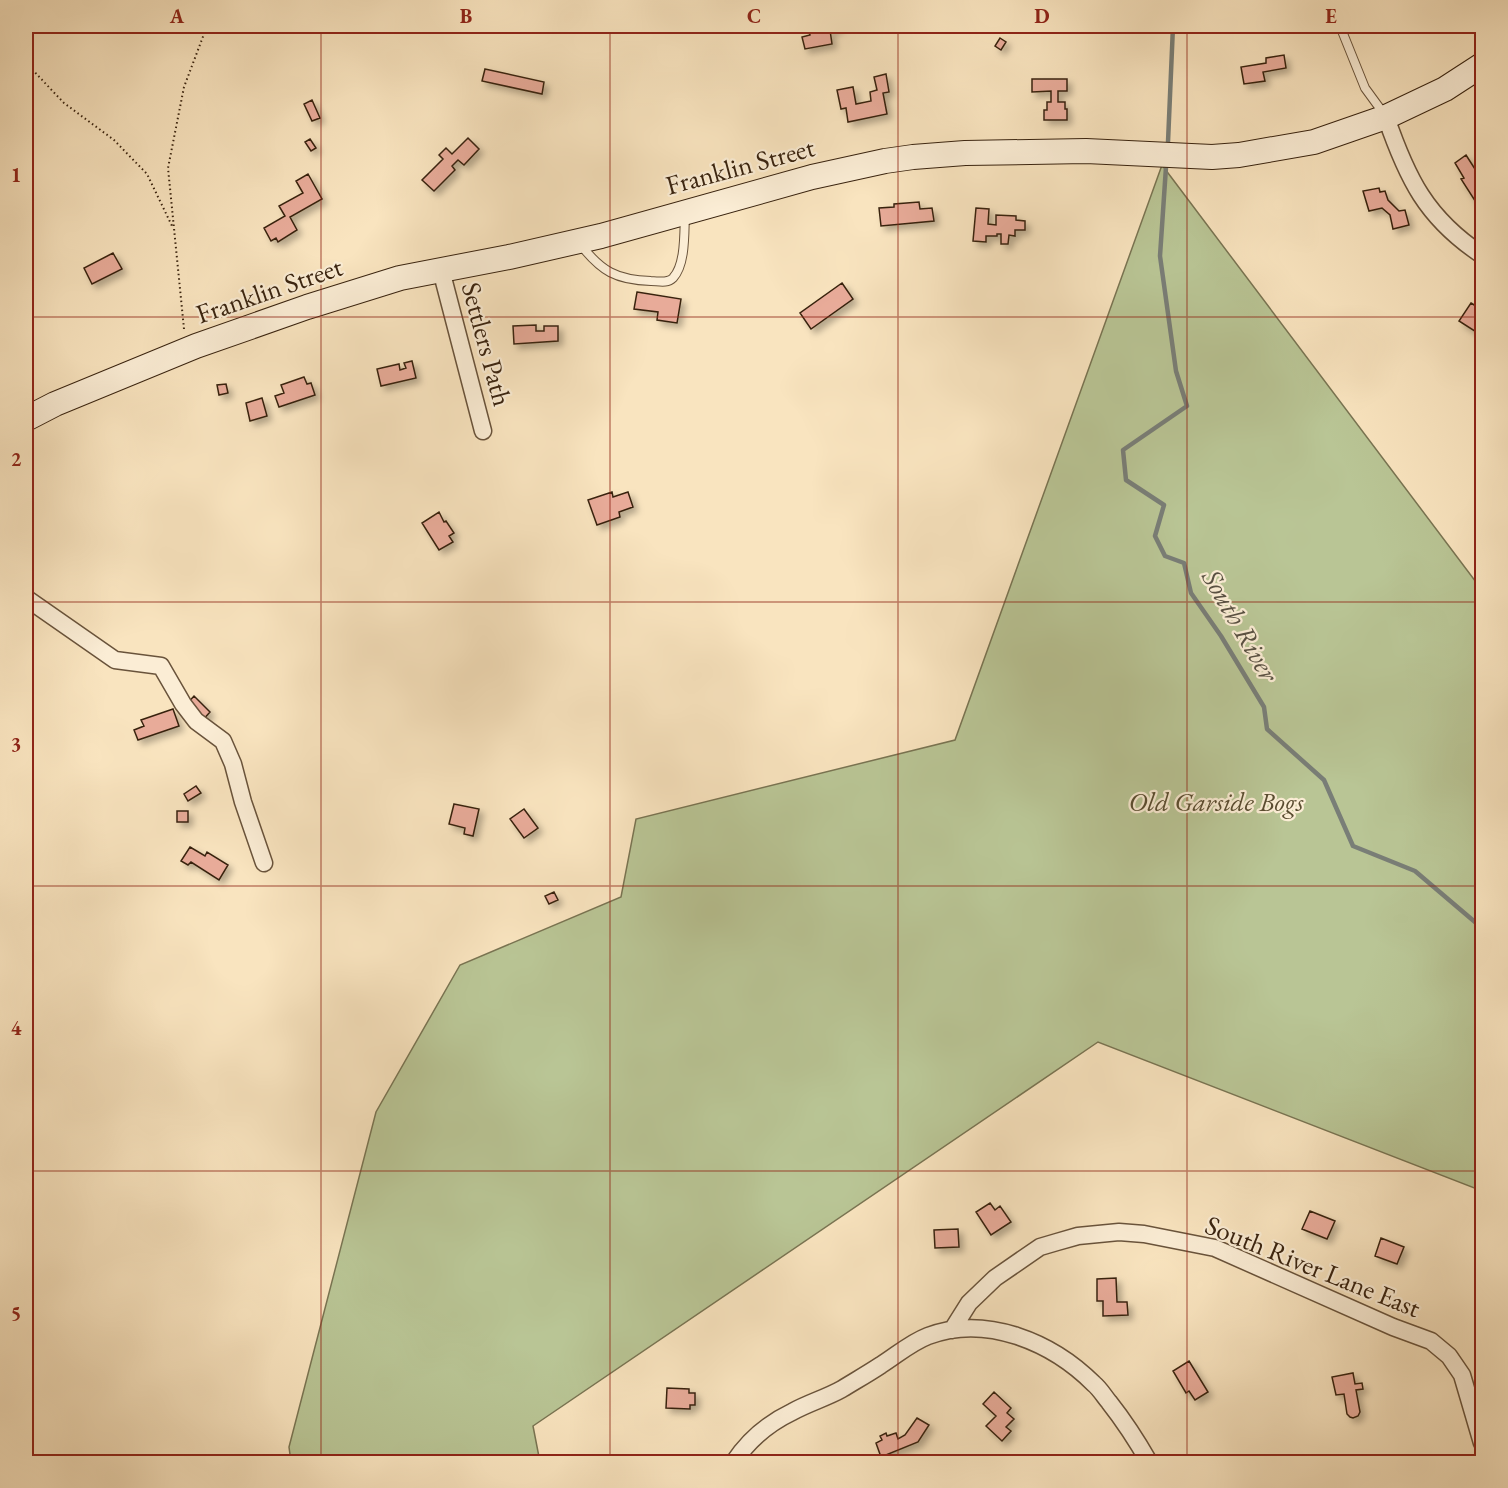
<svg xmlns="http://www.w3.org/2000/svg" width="1508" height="1488" viewBox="0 0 1508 1488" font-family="'EB Garamond',serif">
	<defs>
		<filter id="shadow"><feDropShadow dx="4.5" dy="4.5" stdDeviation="3" flood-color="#0004"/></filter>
	</defs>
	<rect width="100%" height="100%" fill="#f9e4bf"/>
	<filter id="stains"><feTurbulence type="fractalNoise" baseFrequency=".00333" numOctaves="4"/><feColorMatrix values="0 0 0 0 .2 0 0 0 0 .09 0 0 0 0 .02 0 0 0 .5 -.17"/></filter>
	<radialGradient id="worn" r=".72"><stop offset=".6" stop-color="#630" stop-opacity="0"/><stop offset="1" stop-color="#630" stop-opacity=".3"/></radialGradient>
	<path fill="#b9c595" stroke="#797452" stroke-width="1.5" d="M1162,165l320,425v601l-384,-149 -565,384 7,36h-249l-2,-15 87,-335 84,-147 161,-68 15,-78 319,-79z"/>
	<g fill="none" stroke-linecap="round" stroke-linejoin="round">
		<path stroke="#797e77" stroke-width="4.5" d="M1168,142l5,-116
			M1166,167l-6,89 16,115 11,35 -64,44 3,30 38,25 -9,31 10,20 19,7 7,30 30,43 43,71 3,22 57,51 29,66 62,25 67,57"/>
	</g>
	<path fill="#e8ab99" stroke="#39230f" stroke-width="1.5" filter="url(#shadow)" d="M808,26h11l1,7 8,-2 -1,-5h11l1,2 -9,2 2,14 -27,5 -3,-12 8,-2z
		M1000,38l6,4 -5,8 -6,-4z
		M1284,55l2,13 -23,4 2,9 -21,3 -3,-17 25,-4v-5z
		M485,69l59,13 -2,12 -60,-13z
		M886,74l3,18 -6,1 4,21 -39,8 -2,-14 -5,1 -4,-19 16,-3 3,17 15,-3 -1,-9 7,-2 -3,-13z
		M1032,79h35v12h-9v11h7v7h2v11h-23v-10h3v-8h4v-11l-19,1z
		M312,100l8,18 -8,3 -8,-17z
		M468,138l11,11 -15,16 -6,-5 -6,6 3,4 -21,21 -12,-11 21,-21 -4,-4 7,-7 6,6z
		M310,139l6,9 -5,3 -6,-9z
		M1466,155l16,25v29l-1,1 -20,-31 3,-1 -9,-15z
		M308,174l14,25 -32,18 7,13 -19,12 -2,-4 -5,3 -7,-13 21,-12 -6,-10 24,-13 -7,-12z
		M1379,188l1,4 5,-1 3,9 11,11 6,-1 4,15 -16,4 -3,-14 -8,-7 -13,3 -6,-20z
		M919,202l1,7 12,-1 2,13 -53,5 -2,-18 15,-1v-3z
		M976,208l13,1 -1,15 8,1v-10l20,1v4l9,1v9h-10v6l-6,-1 -1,9h-7v-10h-4v2h-11v6l-13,-1z
		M113,253l9,16 -30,15 -8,-16z
		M842,283l11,16 -42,30 -11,-16z
		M637,292l44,7 -4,24 -20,-3 1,-8 -24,-3z
		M1471,303l8,5 2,-3 1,1v9l-3,6 3,3v19l-7,-4 3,-6 -19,-12z
		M536,325v6h8v-5h14v15l-44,3 -1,-18z
		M412,361l4,17 -35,8 -4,-17 22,-5 1,6 6,-2 -2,-5z
		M304,377l3,7 4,-1 4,12 -36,12 -4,-11 9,-3 -3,-8z
		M226,384l2,9 -9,2 -2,-10z
		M262,398l5,18 -17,5 -4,-18z
		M612,492l1,5 15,-5 5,15 -14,5 1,5 -23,8 -9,-25z
		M439,512l5,10 2,-1 8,12 -5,3 4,6 -14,8 -17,-27z
		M194,696l16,16 -9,10 -16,-16z
		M173,709l6,17 -41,14 -4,-10 10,-4 -3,-6z
		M196,786l5,7 -13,8 -4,-7z
		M454,804l25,5 -6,27 -9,-2 1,-6 -16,-4z
		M524,809l14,19 -14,10 -14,-19z
		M177,811h11v11h-11z
		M190,847l15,9 2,-4 21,13 -9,15 -28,-18 -3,3 -7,-4z
		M554,892l4,8 -9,4 -4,-8z
		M990,1203l5,7 5,-4 11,16 -20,13 -15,-23z
		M1310,1211l25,10 -8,18 -25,-10z
		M958,1229l1,18 -24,1 -1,-18z
		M1381,1238l23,9 -7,17 -22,-8z
		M1116,1278l1,24h10l1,13 -25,1v-15h-6v-22z
		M1189,1361l19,31 -13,8 -6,-9 -3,2 -13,-22z
		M1353,1373l2,11 7,-1 1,6 -7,1 4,22 -2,4 -5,2 -3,-1 -3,-3 -3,-20 -8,1 -4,-18z
		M667,1388l22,1v4h6v12h-5v4l-24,-1z
		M994,1392l17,16 -4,5 7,6 -8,8 5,4 -9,10 -16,-15 10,-10 -13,-12z
		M917,1418l12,7 -11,17 -37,15 -5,-14 6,-3 -2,-4 6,-3 1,3 9,-3 2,6 7,-4z"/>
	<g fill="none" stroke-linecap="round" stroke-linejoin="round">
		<defs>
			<path id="lane" d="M1340,26l25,62 19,26
				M580,244c21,27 36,36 71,37 7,0 16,3 22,-3 13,-14 11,-46 12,-64"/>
			<path id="street" d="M1386,117c21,61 40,101 96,138
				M441,270l42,161
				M26,598l89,62 46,6 22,38 13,17 27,20 10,23 10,38 21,61
				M952,1330l17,-27 26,-25 45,-31 17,-5 21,-6 41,-4 25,2 71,14 178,79 38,14 18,15 13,19 20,68
				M734,1462c14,-21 35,-39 58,-50 16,-9 34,-14 50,-23 13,-8 27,-16 39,-24 16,-10 29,-22 47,-29 58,-22 124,6 166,48 6,5 10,12 15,18 15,19 28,39 40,60"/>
			<path id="secondary" d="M26,419l29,-15 141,-58 111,-39 93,-29 109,-21 92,-21 211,-59 73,-16 28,-4 52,-4 121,-2 126,6 27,-2 75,-13 72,-25 59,-28 37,-24"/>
		</defs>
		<use href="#lane" stroke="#69533b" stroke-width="10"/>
		<use href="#street" stroke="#69533b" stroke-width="19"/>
		<use href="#secondary" stroke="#39230f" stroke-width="26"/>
		<path stroke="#39230f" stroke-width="2" stroke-dasharray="1.5 3" stroke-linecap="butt" d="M26,63l38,40 50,37 33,34 26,54
			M184,329l-16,-161 16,-81 23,-61"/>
		<use href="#lane" stroke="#fbedd5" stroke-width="8"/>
		<use href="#street" stroke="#fbedd5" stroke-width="16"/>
		<use href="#secondary" stroke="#fbedd5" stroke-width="24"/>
	</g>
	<path fill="none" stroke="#8f2418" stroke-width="1.5" stroke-opacity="0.55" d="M321,26v1436M610,26v1436M898,26v1436M1187,26v1436M26,317h1456M26,602h1456M26,886h1456M26,1171h1456"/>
	<g text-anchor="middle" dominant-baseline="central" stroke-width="4.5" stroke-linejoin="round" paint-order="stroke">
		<g font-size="27" fill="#39230f" stroke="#fbedd5">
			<text transform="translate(740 166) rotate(-15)">Franklin Street</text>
			<text transform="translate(269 290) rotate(-19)">Franklin Street</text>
			<text transform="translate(487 344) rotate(75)">Settlers Path</text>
			<text transform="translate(1313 1266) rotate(22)">South River Lane East</text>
		</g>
		<g font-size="27" font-style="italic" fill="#594c30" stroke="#fbedd5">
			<text x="1216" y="801">Old Garside Bogs</text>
		</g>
		<g font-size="28" font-style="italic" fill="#595143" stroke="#fbedd5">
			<text transform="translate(1241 625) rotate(60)">South River</text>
		</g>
	</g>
	<rect width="1508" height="1488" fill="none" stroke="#f9e4bf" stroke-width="66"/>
	<rect x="33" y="33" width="1442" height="1422" fill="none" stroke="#8f2418" stroke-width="2"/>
	<g font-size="20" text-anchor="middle" font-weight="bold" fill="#8f2418">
		<text x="177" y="23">A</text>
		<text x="466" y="23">B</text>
		<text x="754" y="23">C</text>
		<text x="1042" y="23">D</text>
		<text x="1331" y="23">E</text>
		<text x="16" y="182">1</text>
		<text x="16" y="466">2</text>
		<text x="16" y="751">3</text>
		<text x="16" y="1035">4</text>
		<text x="16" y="1320">5</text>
	</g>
	<rect width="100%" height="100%" filter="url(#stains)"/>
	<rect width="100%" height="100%" fill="url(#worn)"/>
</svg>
